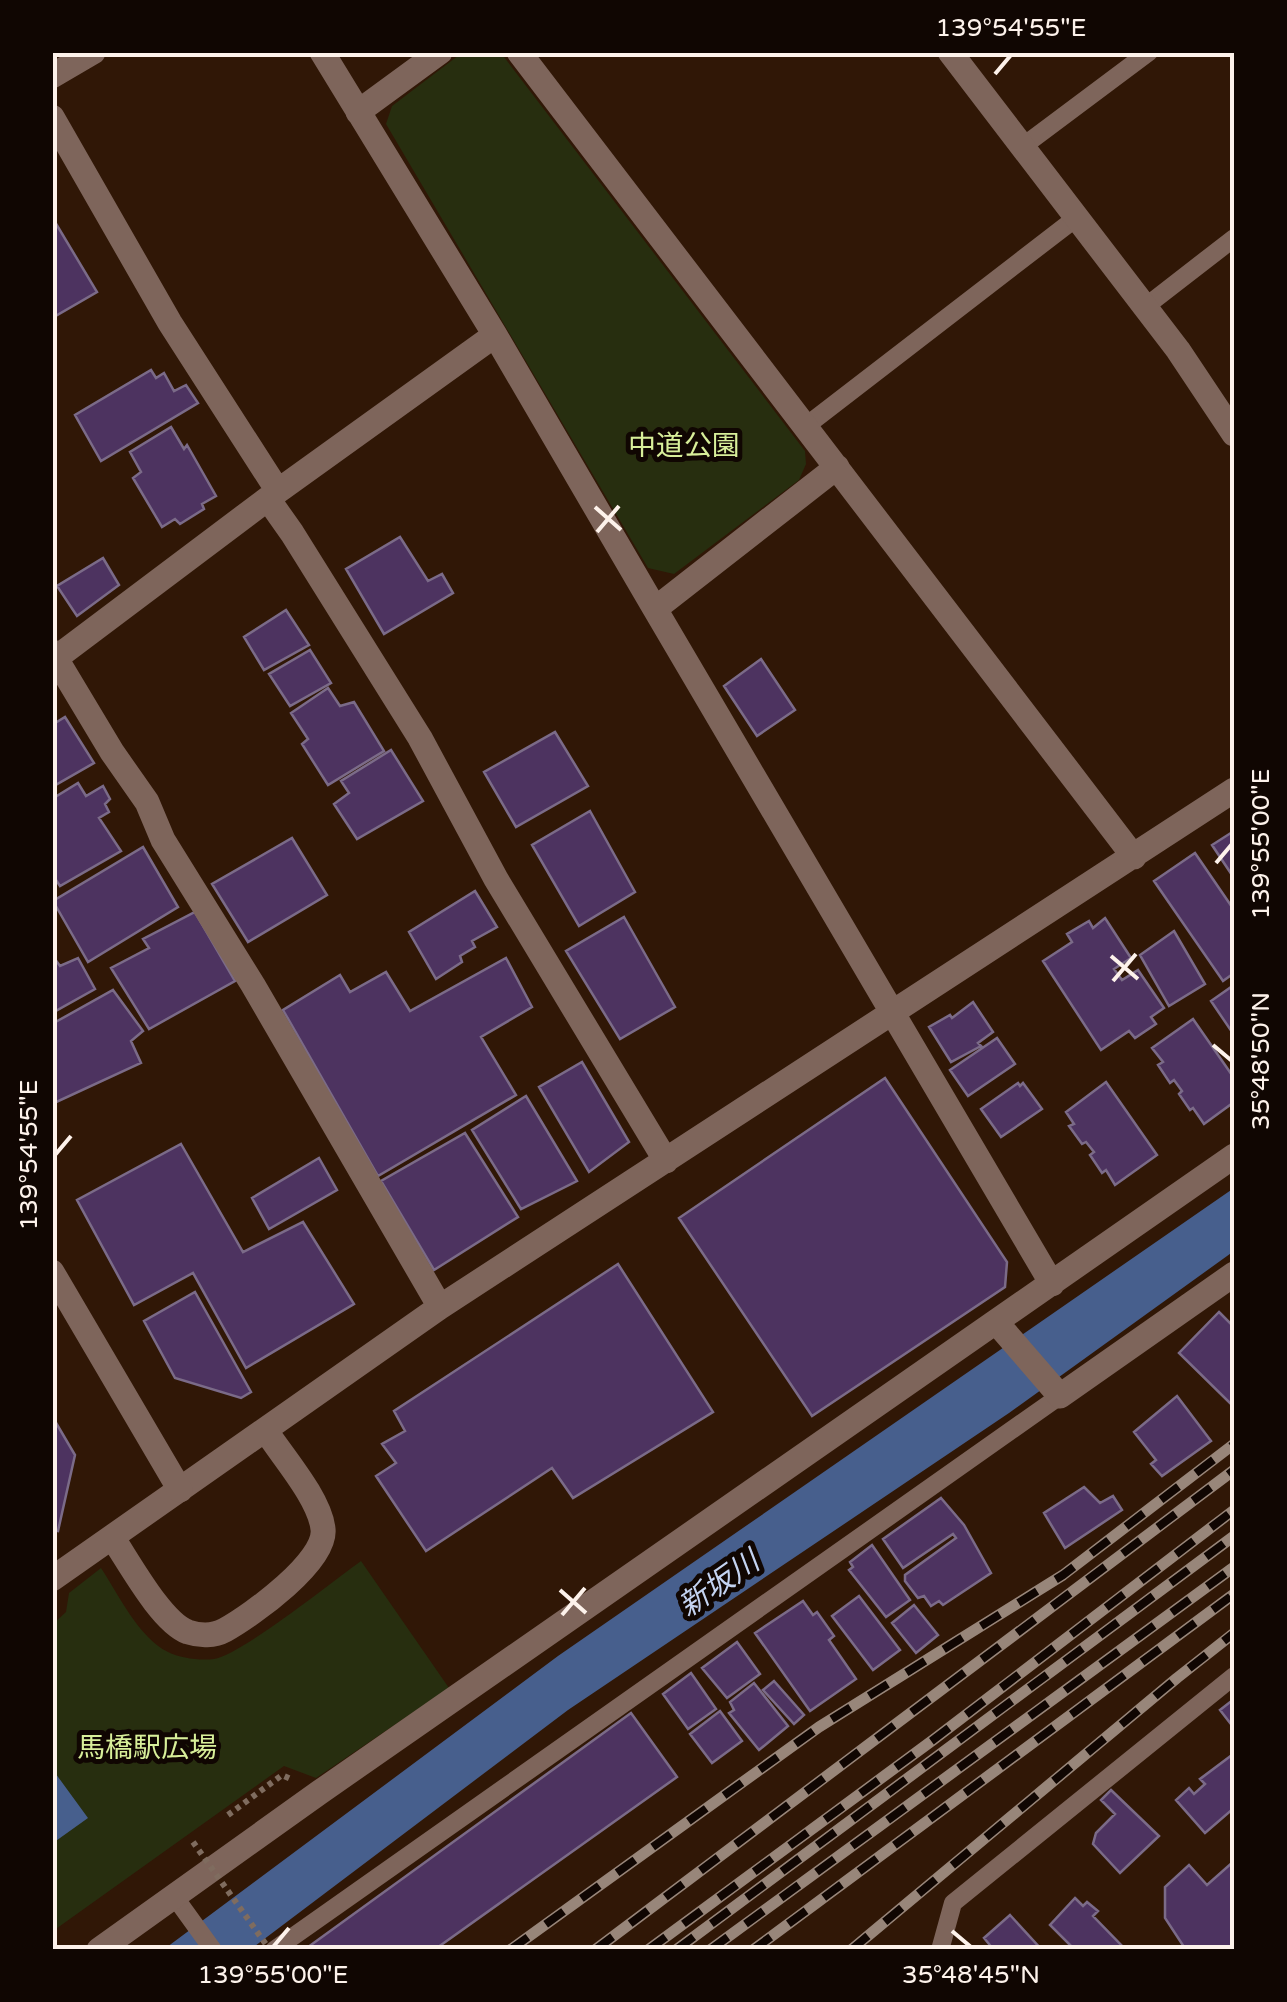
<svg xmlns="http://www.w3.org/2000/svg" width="1287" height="2002" viewBox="0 0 1287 2002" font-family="'Varela Round','Noto Sans JP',sans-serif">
	<rect width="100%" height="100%" fill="#301706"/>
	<path fill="#272e0f" d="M463,52l38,1 304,398 1,13 -7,16 -125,94 -26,-6 -262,-444 6,-18z
		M361,1561l88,127 -133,90 -32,-12 -231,165 -1,-306 14,-13 3,-19 32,-25c18,27 37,69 67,84 12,6 32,9 46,7 27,-4 119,-78 147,-98z"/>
	<path fill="#475f8d" d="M1234,1188v63l-225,162 -441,297 -317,239 -88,1 395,-294z
		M53,1770l35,48 -35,25h-1z"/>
	<path fill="#4d3360" stroke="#7b6b88" stroke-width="2.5" d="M52,217l45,75 -45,26z
		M151,370l5,8 8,-5 10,18 12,-6 12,18 -97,58 -26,-46z
		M171,427l13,22 3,-4 29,51 -14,8 2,5 -24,15 -5,-5 -13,8 -29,-49 8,-6 -11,-20z
		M400,537l28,44 14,-7 11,19 -69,41 -38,-65z
		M103,558l16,27 -42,31 -20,-30z
		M286,610l23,35 -45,25 -20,-33z
		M310,650l21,33 -41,23 -21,-32z
		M761,659l34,51 -38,26 -33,-50z
		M328,688l12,18 14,-4 30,49 -56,34 -26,-41 6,-5 -17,-26z
		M65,717l29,46 -42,24v-62z
		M555,732l33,54 -72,41 -32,-55z
		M391,750l32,51 -66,38 -23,-35 15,-11 -8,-12z
		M78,783l8,13 17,-10 7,13 -5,5 4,8 -10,6 22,33 -61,35 -8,-12v-75z
		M590,811l45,81 -56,34 -47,-81z
		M1234,831v47l-22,-33z
		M292,838l35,57 -79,47 -36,-58z
		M143,847l35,60 -90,55 -35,-61z
		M1195,853l39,57v63l-11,8 -69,-100z
		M475,891l22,36 -25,14 3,6 -15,9 2,6 -26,17 -27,-47z
		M195,912l40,69 -86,48 -38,-61 38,-20 -6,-9z
		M624,917l51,90 -55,32 -54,-88z
		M1105,918l26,40 -17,11 8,11 16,-10 26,38 -13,9 5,7 -21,14 -6,-7 -28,19 -58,-89 29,-19 -5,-8 22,-13 4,7z
		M1174,931l31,53 -36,22 -29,-51z
		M52,955l8,11 18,-8 17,31 -43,24z
		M506,958l26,49 -51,30 35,58 -138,81 -95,-166 57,-35 10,17 36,-20 24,39z
		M1234,985v50l-23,-34z
		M113,990l30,41 -12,10 10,22 -89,41v-80z
		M973,1002l20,30 -15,11 3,3 -30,16 -22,-35 21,-12 2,3z
		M1193,1019l41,59v24l-30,22 -11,-16 -3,2 -11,-16 3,-3 -8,-11 -4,3 -12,-18 5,-3 -11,-14z
		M997,1038l18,26 -47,32 -18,-26z
		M582,1062l47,80 -40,30 -50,-85z
		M885,1078l122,184 -2,25 -193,129 -133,-198z
		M1106,1082l51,73 -42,30 -9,-15 -4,3 -12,-18 4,-3 -8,-10 -4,2 -13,-18 5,-2 -8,-12z
		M1018,1083l2,3 3,-3 19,26 -41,28 -20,-28z
		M526,1096l51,85 -56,28 -49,-79z
		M465,1133l53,84 -84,53 -53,-89z
		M181,1144l62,108 60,-30 51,82 -108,64 -53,-95 -59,32 -57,-105z
		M319,1158l18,32 -68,39 -17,-31z
		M618,1264l95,148 -140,86 -21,-30 -126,83 -50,-75 20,-13 -14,-19 23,-13 -11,-20z
		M195,1292l56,100 -10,6 -66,-20 -31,-57z
		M1219,1312l15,15v80l-55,-54z
		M1177,1396l34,45 -49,35 -11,-12 5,-4 -22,-28z
		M52,1416l23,39 -17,76 -6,-1z
		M1084,1487l16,16 13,-7 9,14 -57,38 -21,-35z
		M941,1498l23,27 27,48 -48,32 -4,-4 -8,5 -7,-10 -6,2 -13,-17v-6l51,-37 -3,-4 -50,34 -20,-29z
		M872,1545l38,55 -24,17 -37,-47 4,-3 -3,-5z
		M859,1596l41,54 -27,20 -41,-54z
		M803,1601l10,14 4,-3 17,24 -5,4 27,39 -46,32 -55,-78z
		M914,1605l24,30 -22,18 -24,-30z
		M737,1642l23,32 -33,24 -25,-30z
		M691,1673l25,36 -28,20 -25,-35z
		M774,1681l30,34 -10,9 -31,-34z
		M754,1683l34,43 -29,24 -30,-37 5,-3 -4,-8z
		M1234,1699v29l-14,-18z
		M720,1711l22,30 -30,22 -22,-29z
		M631,1713l46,64 -243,173h-130z
		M1232,1755l2,53 -29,25 -29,-33 13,-12 5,6 11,-10 -5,-5z
		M1111,1790l48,46 -39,37 -27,-29 3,-11 19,-19 -14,-14z
		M1234,1861v89h-48l-21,-32v-31l24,-22 18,20z
		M1075,1898l8,8 4,-4 11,9 -5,5 30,31 -2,3h-46l-25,-25z
		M1010,1915l32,35h-48l-10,-12z"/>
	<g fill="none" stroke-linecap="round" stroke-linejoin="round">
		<path stroke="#7f6c5f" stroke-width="6" stroke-dasharray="5 5" stroke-linecap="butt" d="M228,1815l54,-40 9,4"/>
		<path stroke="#7e655b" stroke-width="18" d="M1022,147l127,-95
			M1145,307l89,-69
			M806,426l270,-208
			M174,1896l39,54
			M274,1950l786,-554
			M940,1950l13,-47 281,-227"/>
		<path stroke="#7e655b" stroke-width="25" d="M322,52l173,283 160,274 182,-142
			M519,52l615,805
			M950,52l228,298 56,84
			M52,76l41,-24
			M358,112l82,-60
			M52,117l118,206 108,168
			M268,499l24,34 128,205 76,141 170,282
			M655,609l397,675
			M52,652l60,100 35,50 16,38 90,145 187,322
			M52,661l226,-170 217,-156
			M997,1323l63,73 174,-122
			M112,1537c17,25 49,85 76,95 12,4 26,4 37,-2 27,-15 102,-69 98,-101 -3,-30 -40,-72 -57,-98
			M52,1579l388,-272 794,-517
			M99,1950l221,-158 914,-636"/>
		<path stroke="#7e655b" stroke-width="25" d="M52,1272l128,218"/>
		<defs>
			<path id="rail" d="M510,1950l309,-223 244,-152 171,-131
				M595,1950l639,-480
				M648,1950l285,-210 301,-230
				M676,1950l558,-414
				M710,1950l524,-383
				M753,1950l481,-356
				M851,1950l326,-272 57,-45"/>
		</defs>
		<use href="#rail" stroke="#98867a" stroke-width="11"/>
		<use href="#rail" stroke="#100602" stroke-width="8" stroke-dasharray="22" stroke-linecap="butt"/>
		<path stroke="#7f6c5f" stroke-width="6" stroke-dasharray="5 5" stroke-linecap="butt" d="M193,1842l77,108"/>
	</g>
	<path fill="none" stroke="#fdf2eb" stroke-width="4" d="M995,74l16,-19M595,507l26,23M597,532l22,-26M1216,863l16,-19M1111,956l27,23M1113,981l23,-27M1213,1045l19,16M55,1155l16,-19M560,1590l26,23M562,1615l23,-27M952,1931l19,16M273,1947l16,-19"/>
	<g text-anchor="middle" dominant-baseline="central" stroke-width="10" stroke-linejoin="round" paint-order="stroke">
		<g font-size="28" fill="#d8ef9a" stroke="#100602">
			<text x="684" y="446">中道公園</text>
			<text x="147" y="1748">馬橋駅広場</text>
		</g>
		<g font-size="30" font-style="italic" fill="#c4d3f1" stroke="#100602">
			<text transform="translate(719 1584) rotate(-35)">新坂川</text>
		</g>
	</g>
	<rect width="1287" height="2002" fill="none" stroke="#100602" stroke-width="110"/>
	<rect x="55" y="55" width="1177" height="1892" fill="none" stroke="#fdf2eb" stroke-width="4"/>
	<g font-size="25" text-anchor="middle" fill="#fdf2eb">
		<text x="1011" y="36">139°54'55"E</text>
		<text transform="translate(1260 844) rotate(-90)" y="9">139°55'00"E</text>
		<text transform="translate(1260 1061) rotate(-90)" y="9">35°48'50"N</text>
		<text transform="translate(28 1155) rotate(-90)" y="9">139°54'55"E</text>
		<text x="273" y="1983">139°55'00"E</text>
		<text x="971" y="1983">35°48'45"N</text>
	</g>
</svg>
